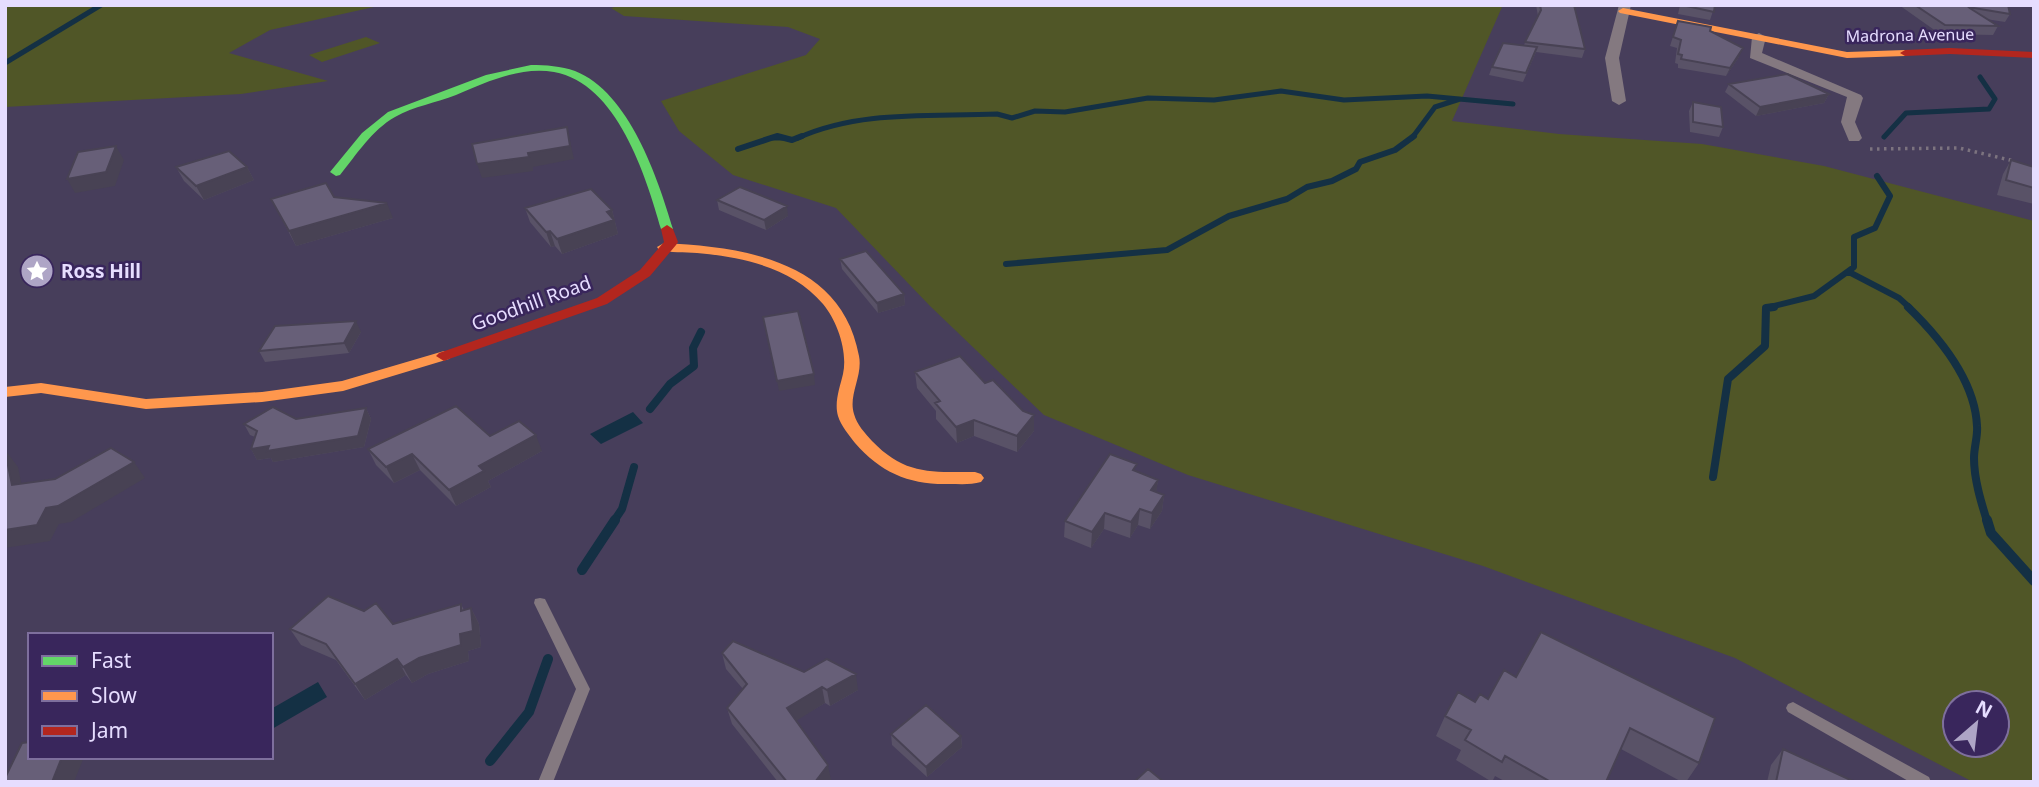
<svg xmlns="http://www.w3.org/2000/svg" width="2039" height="787" viewBox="0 0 2039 787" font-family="'Noto Sans',sans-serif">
	<rect width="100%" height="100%" fill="#473e5b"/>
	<path fill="#505627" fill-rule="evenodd" d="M5,5h378l-113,25 -41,23 99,28 -87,13 -236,13z
		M622,5l880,2 -50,114 107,13 143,10 122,22 210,55v561h-61l-238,-124 -252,-92 -295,-91 -144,-60 -114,-109 -94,-98 -103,-33 -54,-44 -18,-30 145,-46 14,-16 -32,-12 -164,-11 -13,-8zM1955,703h42v42h-42z
		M366,37l14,6 -58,19 -13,-7z"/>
	<path fill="#143044" d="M633,412l10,11 -42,21 -11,-10z
		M318,682l9,15 -55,32 -1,-20z"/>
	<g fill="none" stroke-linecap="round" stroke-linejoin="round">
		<path stroke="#143044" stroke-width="5" d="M5,63l96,-58
			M1884,137l22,-24 83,-4 6,-10 -15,-22
			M772,138h11
			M798,138c62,-28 133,-21 199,-24l15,4 23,-7 30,1 83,-14 66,2 67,-9 63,9 83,-4 86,8
			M1412,138l23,-31 25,-8"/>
		<path stroke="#143044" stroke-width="6" d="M738,149l39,-13 15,4 10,-4
			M1006,264l161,-14 62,-34 58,-17 20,-12 25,-6 24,-12 4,-7 35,-12 19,-14
			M1849,272l50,26 11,10
			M1766,308l48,-12 40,-29v-30l21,-9 15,-32 -13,-20"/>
		<path stroke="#143044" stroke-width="8" d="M1908,307c31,30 67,74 69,119 1,10 -3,21 -3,32 0,21 7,44 13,63
			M650,409l20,-25 24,-18 -1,-18 8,-16
			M1713,477l15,-98 37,-33 1,-38 8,-1
			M614,521l8,-12 12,-42"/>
		<path stroke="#143044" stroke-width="10" d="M1987,520l4,13 43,48
			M582,570l33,-50
			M490,761l39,-49 19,-53"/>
		<path stroke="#7c737f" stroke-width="3.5" stroke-dasharray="2.5 4.5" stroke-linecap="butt" d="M1870,149l89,-1 55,13"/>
		<path fill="#847980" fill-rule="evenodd" d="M540,598l5,1 45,90 -37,93h-15l38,-93 -42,-86 1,-4z
			M1793,702l136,75 2,5h-21l-122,-70 -2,-4 2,-4z"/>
		<path fill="#847980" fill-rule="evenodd" d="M1619,5h12l-12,53 7,43 -7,4 -7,-4 -7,-43z
			M1759,33l7,4 -4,16 99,42 2,3 -8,24 7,16 -3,3h-10l-8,-19 6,-25 -97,-39 2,-21z"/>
		<path fill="#63d668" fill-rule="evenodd" d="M531,65c15,0 30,1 44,6 54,21 83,107 98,158l-1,3 -5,1 -6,-4c-15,-53 -44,-146 -107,-157 -33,-6 -68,10 -98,23 -20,8 -42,11 -61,22 -23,13 -38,37 -55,58l-4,1 -6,-4 32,-39 26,-21 98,-37z"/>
		<path fill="#ff974d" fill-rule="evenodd" d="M1623,8l224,44 58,-2 5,3 -5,3 -58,2 -227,-45 -2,-2z
			M664,243c81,4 178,18 195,113 4,20 -11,39 -5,58 3,11 11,19 18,27 33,34 58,31 103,31l6,2 3,4 -3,4c-10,3 -21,2 -32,2 -39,1 -68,-11 -94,-41 -6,-8 -14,-17 -17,-27 -4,-14 2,-29 5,-42 5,-23 -6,-53 -20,-70 -31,-37 -82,-47 -126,-51 -13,-1 -26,0 -38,-3l-2,-3z
			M444,351l5,2 3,3 -3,3 -106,32 -81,11 -116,7 -105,-16 -36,4v-10l36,-4 105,16 116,-7 80,-11z"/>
		<path fill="#b3261e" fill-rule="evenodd" d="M1950,48l84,4v6l-84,-4 -45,2 -5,-3 5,-3z
			M667,225l6,4 5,13 -2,3 -26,31 -43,28 -158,55 -5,2 -8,-5 3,-3 158,-55 43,-28 24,-28 -3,-13z"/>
	</g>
	<path fill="#595267" d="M1536,5h38l11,44 -3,9 -46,-6 -13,30 -34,-7 3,-8 32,-22 14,-29z
		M1680,5h35l-5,15 -32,-6z
		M1899,5h109l2,9 -5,8 -19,-3 12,7 -5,9 -53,-1z
		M1678,21l32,10 29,26 -13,19 -48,-8v-4l-3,-1 2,-15 -7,-2z
		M1729,84l100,10 -5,9 -68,13 -31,-24z
		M1693,102l30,25 -4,10 -29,-5 -1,-21z
		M2011,160l23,7v37l-37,-9 6,-21z
		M176,167h71l7,13 -50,20 -20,-19z
		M334,197l59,21 -97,28 -25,-47z
		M717,200l71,16 -22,14 -47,-20z
		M525,208l87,2 6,24 -56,20 -7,-8 -4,1 -21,-25z
		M840,259l64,35 1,11 -27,8 -36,-44z
		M361,332l-12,21 -84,9 -6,-11z
		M915,372l70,11 38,28 11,4v16l-17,21 -43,-16 -17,7 -21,-24v-8l-19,-23z
		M366,408l5,11 -7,28 -91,15 -2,-4 -14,2 -6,-11 4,-12 -5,-2 -6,-11 52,-5z
		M490,436l52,15 -54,30 3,6 -35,19 -36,-36 -26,13 -18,-18 -8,-16z
		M1136,472l22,8 -2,12 8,3 -2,16 -12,18 -12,-4 -8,13 -26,-9 -13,19 -27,-11 1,-16z
		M461,604l3,6 7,-2 8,16 2,23 -13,4 1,10 -41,13 -16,9 -6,-8 -41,25 -29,-40 -35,-15 -11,-16 103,-5z
		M1541,632l158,131 -13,19h-4l-61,-33 -15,33h-100l-11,-6 -3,6 -36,-22 5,-10 -25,-14 9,-20 30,-14 13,-3 28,-22z
		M722,653l82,19 54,18 -28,16 -5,-3 -29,17 35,60 -1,2h-52l-46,-58 -5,-16 16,-19 -17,-20z
		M891,734l70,2 1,11 -35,30 -35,-32z
		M1783,749l72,33h-88l4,-17z"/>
	<path fill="#484254" d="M1743,48l-4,9 -13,19 4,-8z
		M1829,94l-5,9 -68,13 4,-9z
		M567,127l7,32 -41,8v4l-51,7 -5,-14z
		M116,146l8,14 -9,26 -40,7 -8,-14z
		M247,167l7,13 -50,20 -8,-14z
		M387,203l6,15 -97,28 -7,-15z
		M787,206l1,10 -22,14 -2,-10z
		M612,210l6,24 -56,20 -5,-15 50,-27z
		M550,231l5,15 -4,1 -5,-15z
		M904,294l1,11 -27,8 -1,-10z
		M356,321l5,11 -12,21 -5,-10z
		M814,374l1,11 -36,6 -2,-10z
		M366,408l5,11 -7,28 -91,15 -2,-4 -14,2 -6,-11z
		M1034,415v16l-17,21v-16z
		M974,420v16l-17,7 -1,-16z
		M536,435l6,16 -54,30 3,6 -35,19 -7,-16 30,-24z
		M6,451l12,16 7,34 -13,-16z
		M412,454l8,16 -26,13 -8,-16z
		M134,462l11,16 -74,44 -12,2 -9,17 -45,7v-26z
		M1158,480l-2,15 -5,-5z
		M1164,495l-2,16 -12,18 2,-16z
		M1140,509l-2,16 -8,13 1,-16z
		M1105,513l-1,16 -13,19 1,-16z
		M471,608l8,16 2,23 -13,4 1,10 -41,13 -16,9 -9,-16 57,-33z
		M397,659l9,16 -41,25 -10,-16z
		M856,674l2,16 -28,16 -3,-16z
		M822,687l3,16 -34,21 -4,-16z
		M961,736l1,11 -35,30 -1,-10z
		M62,757h22l-10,25h-22z
		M828,765l3,15 -1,2h-15z"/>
	<path fill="#675f78" stroke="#484254" stroke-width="2" d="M1540,5h34l11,44 -60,-7 16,-32z
		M1682,5h33l-1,7z
		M1915,5h93l2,9 -42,-7 30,19 -53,-1z
		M1678,21l33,6 -1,4 33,17 -13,20 -49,-9 1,-4 -4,-1 3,-14 -8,-3z
		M1503,43l34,4 -11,26 -34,-6z
		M1787,74l42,20 -69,13 -31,-23z
		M1693,102l28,5 2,20 -30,-5z
		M567,127l3,19 -42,7 1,4 -52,7 -5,-20z
		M116,146l-10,26 -39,7 11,-27z
		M229,151l18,16 -51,19 -20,-19z
		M2011,160l23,7v21l-28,-8z
		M326,183l8,14 53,6 -98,28 -18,-32z
		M740,187l47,19 -23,14 -47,-20z
		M591,189l21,21 -5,2 7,8 -57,19 -7,-8 -4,1 -21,-24z
		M866,251l38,43 -27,9 -37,-44z
		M798,311l16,63 -37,7 -14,-64z
		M356,321l-12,22 -85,8 16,-25z
		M960,356l25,27 8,-3 30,31 11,4 -17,21 -43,-16 -18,7 -21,-24 5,-2 -25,-29z
		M456,406l34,30 29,-15 17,14 -57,31 5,5 -35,19 -37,-36 -26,13 -18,-18z
		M273,407l23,12 70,-11 -8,28 -91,15 2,-5 -18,3 6,-18 -13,-7z
		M111,448l23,14 -76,44 -12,2 -9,17 -32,5v-79l7,34 43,-6z
		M1110,454l27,10 -4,6 25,10 -7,10 13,5 -12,18 -12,-4 -9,13 -26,-9 -13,19 -27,-11z
		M328,596l36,15 12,-8 17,21 68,-20v7l10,-3 2,23 -13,3 1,11 -42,13 -16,9 -6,-8 -42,25 -29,-40 -36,-15z
		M1541,632l174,86 -16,45 -69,-35 -24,54h-55l-46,-26 -3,6 -37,-22 6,-10 -26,-14 13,-24 17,10 5,-8 8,5 16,-29 12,7z
		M733,641l71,31 23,-13 29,15 -29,16 -5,-3 -35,21 41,57 -13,17h-28l-60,-74 20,-24 -25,-31z
		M926,705l35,31 -35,31 -35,-33z
		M30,742v15h32l-10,25h-47v-4l17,-35z
		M1783,749l72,33h-79z
		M1148,769l16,13h-30z"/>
	<defs>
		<symbol id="sight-disc" viewBox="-11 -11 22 22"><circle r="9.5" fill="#aea5c6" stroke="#39265c"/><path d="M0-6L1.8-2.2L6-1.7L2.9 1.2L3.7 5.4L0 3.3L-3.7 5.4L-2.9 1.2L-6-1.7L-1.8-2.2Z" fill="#fff"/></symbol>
	</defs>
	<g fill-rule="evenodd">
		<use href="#sight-disc" x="18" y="252" width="38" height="38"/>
	</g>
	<g text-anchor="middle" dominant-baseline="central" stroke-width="5" stroke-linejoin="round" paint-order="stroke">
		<g font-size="16" fill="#e6ddff" stroke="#39265c">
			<text transform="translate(1910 35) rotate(-1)">Madrona Avenue</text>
		</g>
		<g font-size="19" font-weight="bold" fill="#e6ddff" stroke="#39265c" text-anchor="start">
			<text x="61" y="271">Ross Hill</text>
		</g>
		<g font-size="19" fill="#e6ddff" stroke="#39265c">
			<text transform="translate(531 303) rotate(-20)">Goodhill Road</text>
		</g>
	</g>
	<rect width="2039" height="787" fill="none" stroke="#e6ddff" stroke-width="14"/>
	<rect x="28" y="633" width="245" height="126" fill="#39265c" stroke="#7e6f9d" stroke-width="2"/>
	<rect x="42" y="656" width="35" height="10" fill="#63d668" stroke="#7e6f9d" stroke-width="2"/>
	<text x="91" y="668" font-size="21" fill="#e6ddff">Fast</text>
	<rect x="42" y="691" width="35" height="10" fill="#ff974d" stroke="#7e6f9d" stroke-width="2"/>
	<text x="91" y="703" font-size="21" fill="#e6ddff">Slow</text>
	<rect x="42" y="726" width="35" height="10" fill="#b3261e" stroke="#7e6f9d" stroke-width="2"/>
	<text x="91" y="738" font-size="21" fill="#e6ddff">Jam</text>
	<g transform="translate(1976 724) rotate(28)"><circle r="33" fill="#39265c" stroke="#7e6f9d" stroke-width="2"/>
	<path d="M0-5L12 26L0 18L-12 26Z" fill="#aea5c6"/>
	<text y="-10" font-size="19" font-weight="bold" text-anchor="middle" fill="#e6ddff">N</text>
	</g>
</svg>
